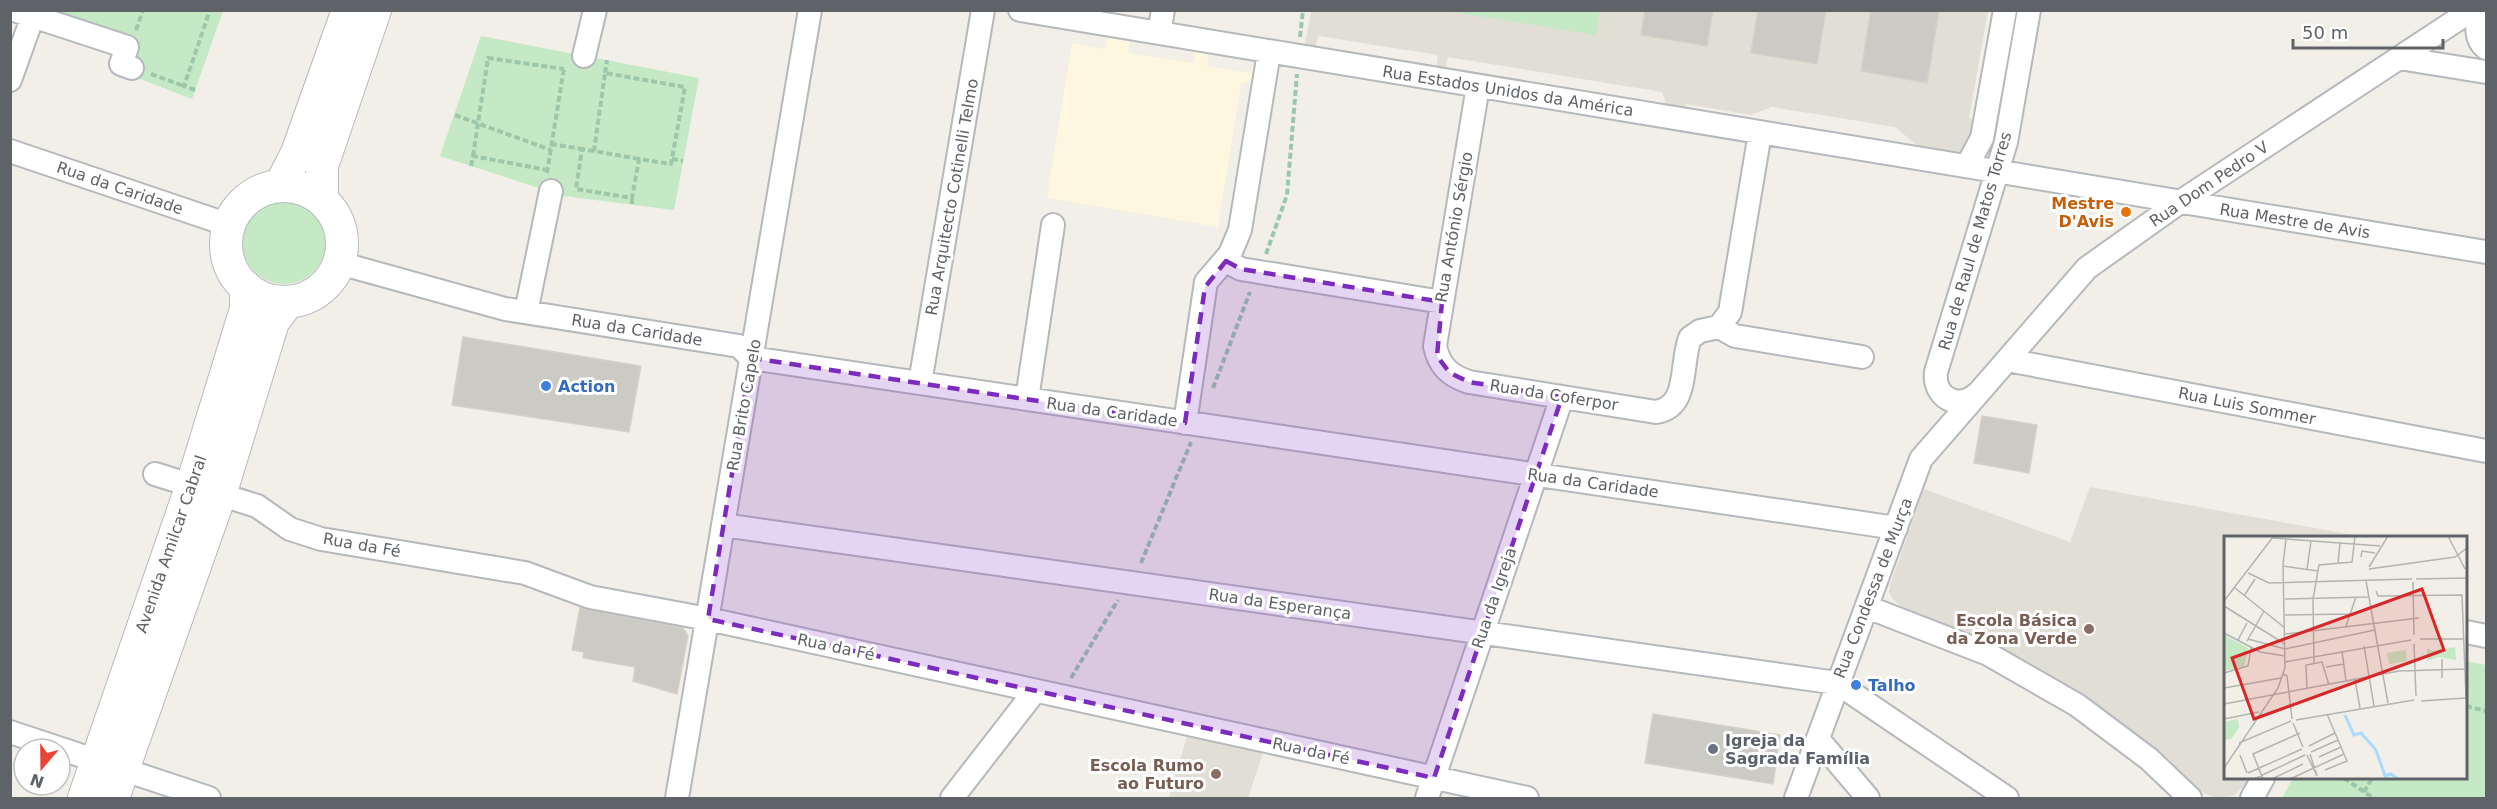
<svg xmlns="http://www.w3.org/2000/svg" width="2497" height="809" viewBox="0 0 2497 809" font-family="'DejaVu Sans',sans-serif">
	<rect width="100%" height="100%" fill="#f1efe8"/>
	<path fill="#fef7e0" d="M1108,34l22,4 -2,15 65,10 3,-14 13,2 -2,15 44,7 3,-15 4,3 -1,17 -16,6 -23,143 -171,-29 25,-155 33,6z"/>
	<path fill="#e1ded6" d="M1311,11h677l-19,107 7,2 -3,16 -9,15 -5,3 -35,-3 -29,-24 -123,-20 -21,8 -65,-11 -2,7 -16,-2 -6,-17 -214,-35 -3,15 -9,-2 2,-15 -120,-19 -3,14 -11,-1z
		M2090,487l263,48 -1,3h-126v240h22l-5,9 -10,9 -17,2 -12,-5 -81,-65 -99,-67 -125,-56 -7,-7 -3,-6 1,-7 34,-96 146,53z
		M1188,733l76,17 -16,48h-79z"/>
	<path fill="#c5e8c5" d="M55,11h168l-31,88 -62,-24 -1,-21 5,-18z
		M1447,11h153l-4,24z
		M481,36l218,42 -25,132 -110,-14 -124,-40z
		M242 242a42 42 0 1 1 84 0a42 42 0 1 1-84 0Z
		M2466,661l20,4v133h-204l11,-20h173z"/>
	<path fill="#cccac5" stroke="#d6d1c6" stroke-width="1.5" d="M1645,10h68l-6,36 -66,-11z
		M1758,10h68l-9,54 -66,-11z
		M1871,10h68l-12,73 -66,-12z
		M463,337l178,29 -12,66 -177,-27z
		M1982,416l55,9 -8,48 -55,-10z
		M580,608l103,20 5,8 -11,58 -44,-13 2,-14 -52,-9 1,-6 -12,-2z
		M1653,714l127,21 -7,49 -128,-21z"/>
	<g fill="none" stroke-linecap="round" stroke-linejoin="round">
		<defs>
			<path id="street" d="M14,10l113,37 -6,17 11,4
				M1020,10l1466,242
				M2480,10c-3,14 -6,29 6,38
				M1159,33l4,-23
				M584,56l11,-46
				M2399,58l87,14
				M10,80l25,-70
				M1478,86l-43,260c4,20 15,30 34,36l187,30c34,-5 24,-49 34,-74l10,-7 19,-4 11,-15 30,-179
				M10,151l219,74
				M1967,166l15,-28 23,-128
				M1226,261l15,8 201,33
				M339,263l166,46 234,37 12,12 1145,170
				M526,312l25,-121
				M1719,327l16,9 127,21
				M2007,360l479,91
				M920,383l63,-373
				M1977,394c-19,17 -44,3 -41,-22l70,-230 23,-132
				M1027,399l26,-174
				M1185,423l21,-141 24,-28 10,-24 29,-178
				M155,474l102,32 33,23 31,10 204,34 65,24 118,22 819,179
				M723,525l1114,158 170,115
				M1867,607l121,47 89,51 72,54 41,39
				M2466,632l20,4
				M10,732l199,66
				M1818,739l50,59
				M677,798l133,-788
				M952,798l83,-107
				M1427,798l135,-401
				M1796,798l125,-339 166,-191 93,-66 292,-192
				M2252,798l11,-20"/>
			<path id="secondary" d="M280,186l17,-33 51,-143
				M226 244a58 58 0 1 1 116 0a58 58 0 1 1-116 0Z
				M322,200v-34l53,-156
				M84,798l108,-313 54,-176v-22
				M113,798l107,-303 53,-173 15,-20"/>
		</defs>
		<use href="#street" stroke="#b5b8bc" stroke-width="26"/>
		<use href="#secondary" stroke="#b6babf" stroke-width="34"/>
		<path stroke="#9cc7a9" stroke-width="4" stroke-dasharray="6 3" stroke-linecap="butt" d="M136,30l7,-20
			M1300,37l3,-27
			M605,73l2,-13
			M151,74l33,12
			M195,90l-11,-4 26,-76
			M455,115l96,35
			M551,144l31,5
			M594,151l-12,-2 -6,40 56,9 7,-39 32,5 14,-77 -80,-14 -11,78 45,8
			M473,156l15,-98 76,11
			M672,159l11,2
			M471,166l2,-10 74,14
			M547,173l17,-105
			M632,204v-6
			M1266,254l21,-59 10,-121
			M1213,388l37,-96
			M1141,563l50,-121
			M1071,678l47,-78
			M2466,706l20,5
			M2344,778l29,20
			M2364,792l8,-14"/>
		<use href="#street" stroke="#fff" stroke-width="22"/>
		<use href="#secondary" stroke="#fff" stroke-width="32"/>
	</g>
	<path fill="#7b2cbf" fill-opacity="0.2" stroke="#7b2cbf" stroke-width="4.5" stroke-dasharray="12 8" stroke-linejoin="round" d="M1226,261l15,8 201,33 -5,54 13,17 19,9 93,15 -128,381 -726,-159 43,-261 434,65 20,-136z"/>
	<circle fill="#e8710a" stroke="#fff" stroke-width="2" cx="2126" cy="212" r="6"/>
	<g fill="#3f7fe0" stroke="#fff" stroke-width="2">
		<circle cx="546" cy="386" r="6"/>
		<circle cx="1856" cy="685" r="6"/>
	</g>
	<g fill="#8d6e63" stroke="#fff" stroke-width="2">
		<circle cx="2089" cy="629" r="6"/>
		<circle cx="1216" cy="774" r="6"/>
	</g>
	<circle fill="#6b7280" stroke="#fff" stroke-width="2" cx="1713" cy="749" r="6"/>
	<g text-anchor="middle" dominant-baseline="central" stroke-width="6" stroke-linejoin="round" paint-order="stroke">
		<g font-size="16" fill="#5f6368" stroke="#fff">
			<text transform="translate(1508 91) rotate(9)">Rua Estados Unidos da América</text>
			<text transform="translate(2209 184) rotate(-34)">Rua Dom Pedro V</text>
			<text transform="translate(120 188) rotate(19)">Rua da Caridade</text>
			<text transform="translate(952 197) rotate(-80)">Rua Arquitecto Cotinelli Telmo</text>
			<text transform="translate(2295 221) rotate(9)">Rua Mestre de Avis</text>
			<text transform="translate(1454 227) rotate(-80)">Rua António Sérgio</text>
			<text transform="translate(1975 241) rotate(-74)">Rua de Raul de Matos Torres</text>
			<text transform="translate(637 330) rotate(9)">Rua da Caridade</text>
			<text transform="translate(1554 395) rotate(9)">Rua da Coferpor</text>
			<text transform="translate(744 405) rotate(-80)">Rua Brito Capelo</text>
			<text transform="translate(2247 406) rotate(11)">Rua Luis Sommer</text>
			<text transform="translate(1112 412) rotate(8)">Rua da Caridade</text>
			<text transform="translate(1593 483) rotate(8)">Rua da Caridade</text>
			<text transform="translate(171 544) rotate(-71)">Avenida Amilcar Cabral</text>
			<text transform="translate(362 545) rotate(10)">Rua da Fé</text>
			<text transform="translate(1873 588) rotate(-69)">Rua Condessa de Murça</text>
			<text transform="translate(1494 598) rotate(-71)">Rua da Igreja</text>
			<text transform="translate(1280 604) rotate(8)">Rua da Esperança</text>
			<text transform="translate(836 647) rotate(12)">Rua da Fé</text>
			<text transform="translate(1311 751) rotate(12)">Rua da Fé</text>
		</g>
		<g font-size="16" font-weight="bold" fill="#c56008" stroke="#fff" text-anchor="end">
			<text x="2114" y="203">Mestre<tspan x="2114" dy="18">D'Avis</tspan></text>
		</g>
		<g font-size="16" font-weight="bold" fill="#366cbe" stroke="#fff" text-anchor="start">
			<text x="558" y="386">Action</text>
			<text x="1868" y="685">Talho</text>
		</g>
		<g font-size="16" font-weight="bold" fill="#785e54" stroke="#fff" text-anchor="end">
			<text x="2077" y="620">Escola Básica<tspan x="2077" dy="18">da Zona Verde</tspan></text>
			<text x="1204" y="765">Escola Rumo<tspan x="1204" dy="18">ao Futuro</tspan></text>
		</g>
		<g font-size="16" font-weight="bold" fill="#5b616d" stroke="#fff" text-anchor="start">
			<text x="1725" y="740">Igreja da<tspan x="1725" dy="18">Sagrada Família</tspan></text>
		</g>
	</g>
	<g transform="translate(2224 536)">
		<rect width="243" height="243" fill="#f1efe8"/>
		<path d="M0,99l24,13 -4,19 -20,4zM231,111l1,13 -18,-3 -11,4v-13l6,3zM182,114l1,11 -18,3 -2,-11zM14,183l1,9 -8,11 -7,1v-18z" fill="#c5e8c5"/>
		<path fill="none" stroke="#aadaff" stroke-width="3" d="M121,179l9,20 7,-2 15,17 9,26 6,-2 7,5"/>
		<path fill="none" stroke="#b3b3b1" stroke-width="1.5" d="M224,0l17,33M49,2l107,8M137,21l1,-6 13,2M114,27l2,-20M59,30l35,5M145,31l19,-31M83,33l4,-28M145,33l86,-12 12,-9M24,37l21,10 143,-4M192,43l51,-1M142,45l22,122M189,46l1,53M11,52l50,40M152,55l2,5 84,-1 4,103M20,60l11,-17M61,63l83,-2M0,65l49,-64M0,70l61,38M61,79l65,-1M122,90l10,-29M0,97l36,19 25,4M61,98l134,-16M24,103l37,10 90,-19M196,103h44M14,104l9,-17M23,105l17,-30M190,108l2,52M140,110l10,60M118,115l4,30M218,123v19M61,126l126,-22M90,127l-1,-64 6,-34 33,-3 3,-26M102,131l18,-3M0,137l24,-7 3,-18M59,138l4,2 5,43M131,144l5,28M0,152l57,-10M83,153l-1,-24 16,-3 7,23M197,165l45,-3M0,168l175,-33 66,-2M0,183l35,-7M72,184l118,-20M69,187l10,24M15,207l52,-22M85,210l26,-13M87,216l27,-12M16,219l7,18M83,219l10,21 -7,-22M95,221l22,-10M0,232l54,-80 7,-20 -2,-103 3,-26M101,234l22,-9 -20,-47M24,237l54,-24M30,243l51,-24M39,243l-10,-25 47,-21M48,243l31,-15M66,243l54,-25"/>
		<path fill="#d62828" fill-opacity="0.15" stroke="#d62828" stroke-width="3" d="M198,53l22,61 -190,69 -22,-61z"/>
		<rect width="243" height="243" fill="none" stroke="#5f6368" stroke-width="3"/>
	</g>
	<rect width="2497" height="809" fill="none" stroke="#5f6368" stroke-width="24"/>
	<g transform="translate(42 767) rotate(200)"><circle r="28" fill="#ffffff" stroke="#bfc1c3" stroke-width="1.5"/>
	<path d="M0-4.5L10 22L0 15L-10 22Z" fill="#ea4335"/>
	<text y="-9" font-size="16" font-weight="bold" text-anchor="middle" fill="#5f6368">N</text>
	</g>
	<path d="M2293 39v9h150v-9" fill="none" stroke="#5f6368" stroke-width="3"/>
	<text x="2302" y="39" font-size="18" fill="#5f6368" stroke="#ffffff" stroke-width="4.5" paint-order="stroke">50 m</text>
</svg>
